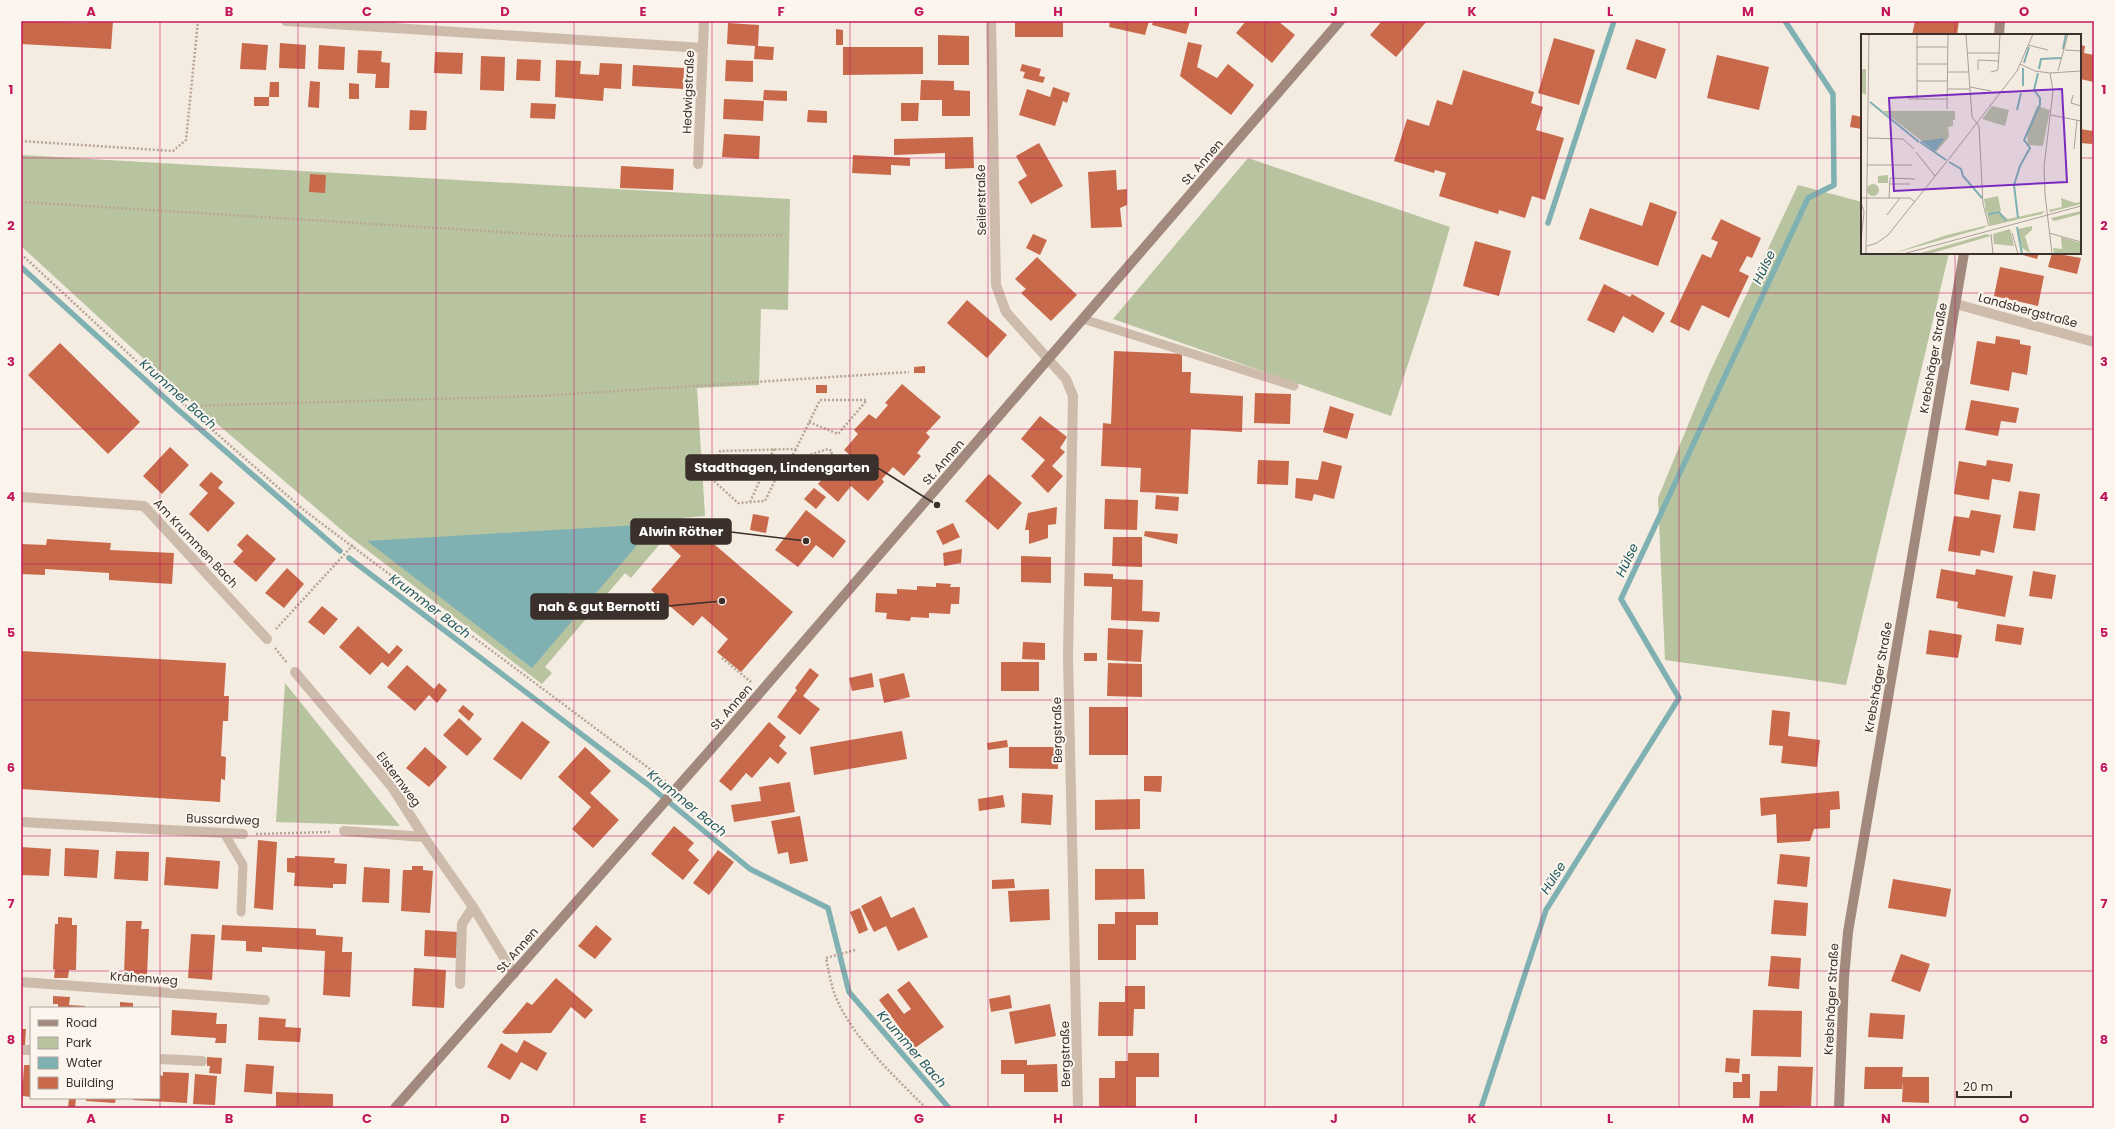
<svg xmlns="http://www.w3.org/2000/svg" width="2115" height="1129" viewBox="0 0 2115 1129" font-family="Poppins,sans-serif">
	<rect width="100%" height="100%" fill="#f4ebe1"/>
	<path fill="#b8c4a0" d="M21,155l769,44 -2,111 -27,-1 -2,76 -62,3 8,128 -23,2 -51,60 -6,-5 -80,94 7,6 -10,11 -192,-147 -169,-144 -160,-147z
		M1248,158l202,69 -21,73 -38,116 -278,-97z
		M1798,185l64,17v51h87l-103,432 -181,-25 -7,-162 51,-124z
		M285,683l115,143 -124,-4z"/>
	<path fill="#7fb0b2" d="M655,524l-123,144 -165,-127z"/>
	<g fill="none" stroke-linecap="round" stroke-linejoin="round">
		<path stroke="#7fb0b2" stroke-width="5.5" d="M1548,223l66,-202
			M21,267l155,141 164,143
			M349,558l298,226 103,85 78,39 21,84 100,116
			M1481,1108l65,-198 133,-212 -58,-99 187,-401 26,-13 -1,-91 -48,-73"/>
	</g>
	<path fill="#c8694b" d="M21,21l66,2v-2h26l-2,28 -90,-5z
		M1015,21h48v16h-48z
		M1110,21h39l-4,14 -36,-8z
		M1153,21h37l-4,13 -34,-9z
		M1246,21h32l17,14 -23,28 -36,-30z
		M1382,21h45l-31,36 -26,-22z
		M1915,21h44l-2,14h-45z
		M728,23l31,2 -1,21 16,1 -1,13 -19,-1 1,-13 -28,-2z
		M836,29l7,1v15h-7z
		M938,35l31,1v29h-31z
		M1554,38l41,12 -16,55 -41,-12z
		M1636,39l30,10 -10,30 -30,-10z
		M1188,42l14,3 -5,22 20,11 11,-14 26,21 -23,30 -51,-39z
		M242,43l26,2 -2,25 -26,-1z
		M280,43l26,2 -1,24 -26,-1z
		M319,45l26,2 -1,23 -26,-1z
		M2080,45l5,1 -1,7 10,2v27l-14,-3z
		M843,47h80v27l-80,1z
		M358,50l24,1 -1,11 9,1 -1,25h-14l1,-14 -19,-1z
		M435,52l28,1 -1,21 -28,-1z
		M1717,55l52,12 -10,43 -52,-12z
		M481,56l24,1 -1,34 -24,-1z
		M517,59l24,1 -1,21 -24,-1z
		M556,60l25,1 -1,13 19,1 1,-12 22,1 -1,25 -17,-1 -1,13 -48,-4z
		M726,60l27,1v21l-28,-1z
		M1022,64l19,5 -2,7 6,1 -2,6 -20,-5 2,-6 -5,-1z
		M633,65l51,3 -1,21 -51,-3z
		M1463,70l71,22 -3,11 12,4 -7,23 28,8 -19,62 -13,-4 -7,22 -26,-8 -1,4 -59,-18 7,-23 -11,-3 -1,3 -40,-12 13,-42 22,7 8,-26 15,5z
		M921,80l33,1v9l16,1v25h-28v-16h-22z
		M310,81l10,1 -1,26 -11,-1z
		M270,82h9v15h-10z
		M349,83l10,1v15h-10z
		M1053,87l17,6 -3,10 -4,-2 -8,25 -36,-11 8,-26 23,8z
		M764,90l23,1v10l-24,-1z
		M254,97h15v9h-15z
		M724,99l40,2 -1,20 -40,-2z
		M531,103l25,1 -1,15 -25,-1z
		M901,103h18l-1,18h-17z
		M410,110l17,1 -1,19h-17z
		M808,110l19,1v12l-20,-1z
		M1852,115l10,2v12l-12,-2z
		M2080,129l13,2 -1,13 -12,-1z
		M724,134l36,2 -1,23 -37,-2z
		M973,137l1,31 -29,1v-16l-51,2v-16z
		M1039,143l24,43 -32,18 -13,-22 9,-6 -11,-20z
		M853,155l57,3v8l-19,-1v10l-39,-2z
		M621,166l53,3 -1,21 -53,-2z
		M1116,170l1,20 10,-1v16l-7,3 2,19 -31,1 -3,-56z
		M310,174l16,1 -1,18 -16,-1z
		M1650,202l27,10 -19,54 -79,-27 11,-31 52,18z
		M1721,219l40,19 -9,20 -5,-2 -8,15 10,5 -20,42 -27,-13 -13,26 -19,-9 32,-68 9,4 7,-16 -7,-3z
		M1033,234l14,6 -7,15 -14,-7z
		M1475,241l36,10 -12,45 -36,-10z
		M2016,253h23l-2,6z
		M2052,253l29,5 -4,16 -29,-7z
		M1037,257l40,38 -26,26 -30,-28 5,-4 -11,-10z
		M2000,267l44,9 -6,30 -44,-10z
		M1604,284l26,13 2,-3 33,19 -12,20 -30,-17 -9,17 -27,-13z
		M967,300l40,35 -20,23 -40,-35z
		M1996,336l24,4v4l11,2 -4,29 -15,-3 -3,19 -39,-7 7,-43 18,3z
		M60,343l80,79 -32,32 -80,-79z
		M1114,351l68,3v18h9l-1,21 53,3 -1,36 -51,-3 -3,65 -48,-2 1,-24 -40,-2 2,-43 8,1z
		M925,366v7h-11v-6z
		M902,384l39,33 -15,16 4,4 -13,16 4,3 -17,20 -11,-9 -11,12 2,3 -16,19 -17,-15 -13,16 -20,-18 14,-16 4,3 14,-16 -6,-5 14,-16 -4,-4 15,-16 7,5 12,-14 -3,-2z
		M816,385h11v8h-11z
		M1255,393l36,1 -1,30 -36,-1z
		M1971,400l48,8 -3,15 -15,-2 -3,15 -33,-6z
		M1330,406l24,8 -7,25 -24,-7z
		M1040,416l27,21 -7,11 5,4 -13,14 11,10 -15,17 -17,-17 14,-16 -24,-21z
		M170,447l19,18 -27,29 -19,-18z
		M1258,460l31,1 -1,24 -31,-1z
		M1987,460l26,4 -3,18 -18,-3 -3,21 -35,-6 5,-33 27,5z
		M1322,461l20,5 -8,33 -20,-5 -2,7 -17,-3 1,-20 22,2z
		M211,472l12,10 -5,6 17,15 -27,29 -19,-18 19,-21 -9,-8z
		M989,474l33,29 -24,27 -33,-29z
		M814,488l12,9 -10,12 -12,-10z
		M2019,491l21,3 -5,37 -22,-3z
		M1156,495l23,2 -1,14 -23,-2z
		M1105,499l33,1 -1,30 -33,-1z
		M1057,507l-1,17 -8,1v13l-19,6v-14h-4l3,-17z
		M806,510l40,31 -13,17 -17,-13 -18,22 -23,-17z
		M1971,510l30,5 -7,38 -13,-3 -1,6 -32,-5 6,-35 15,2z
		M753,514l16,3 -3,16 -16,-3z
		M953,523l7,14 -17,8 -7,-14z
		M686,526l11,10 3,-4 93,80 -52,60 -24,-20 11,-13 -26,-23 -9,10 -42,-36 30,-34 -12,-11z
		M1145,531l33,3 -1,10 -33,-8z
		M247,534l29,25 -20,23 -23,-20 10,-11 -6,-6z
		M1113,537h29v30l-30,-1z
		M47,539l64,4 -1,7 64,3 -2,31 -63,-4v-7l-64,-4v6l-24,-1v-30l25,1z
		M962,549l-1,14 -17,3 -1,-13z
		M1021,556l30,1v26l-30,-1z
		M287,568l17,16 -20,24 -19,-15z
		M1941,569l34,6 1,-6 37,7 -8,41 -48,-9 1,-6 -22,-4z
		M2033,571l23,4 -4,24 -23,-3z
		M1084,573l29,1v5l30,1 -1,31 18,1 -1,10 -48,-2 1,-33 -28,-1z
		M936,583l15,1 -1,3h10l-1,17h-8l-1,10 -21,-1v5l-18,-1 -1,4 -24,-2 1,-6 -12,-1 1,-19 21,1v-5l20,1v-4l19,1z
		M322,606l16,13 -14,16 -16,-13z
		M1997,624l27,4 -3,17 -26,-4z
		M358,626l31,28 8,-9 6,5 -15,17 -6,-5 -12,13 -31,-28z
		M1108,628l35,2 -2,32 -34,-2z
		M1929,630l33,5 -4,23 -32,-4z
		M1023,642l22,1v17l-23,-1z
		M21,651l205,12 -2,33h5l-1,25h-5l-2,35 5,1 -1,23 -4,-1 -1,23 -199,-13z
		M1084,653h13v8h-13z
		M1001,662h38v29h-38z
		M1108,663l34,1v33l-35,-1z
		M407,665l27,24 5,-6 8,7 -10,13 -8,-8 -14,16 -28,-24z
		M810,668l9,7 -16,21 17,13 -20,26 -23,-18 20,-27 -2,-2z
		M872,673l2,14 -22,4 -3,-13z
		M904,673l6,24 -26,6 -5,-24z
		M463,705l11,9 -5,7 -11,-10z
		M1089,707h39v48h-39z
		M1772,710l18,2 -2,24 32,4 -3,27 -36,-4 2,-17 -14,-1z
		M459,718l23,21 -15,17 -24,-21z
		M522,721l28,21 -29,38 -28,-21z
		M769,722l17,15 -7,9 8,7 -9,11 -8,-7 -18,21 -6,-5 -15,18 -12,-10z
		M902,731l5,28 -93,16 -4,-28z
		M1007,740l1,7 -20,3 -1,-7z
		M425,747l22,20 -18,20 -23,-19z
		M585,747l26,24 -21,22 29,27 -26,28 -21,-19 19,-22 -33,-30z
		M1009,747h49v22l-49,-1z
		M1144,776h18l-1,16 -17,-1z
		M790,782l5,30 -61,10 -3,-17 30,-4 -2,-14z
		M1839,791l1,18 -10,1v18l-16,1 -4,12 -33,2 -1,-29 -15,2 -1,-18z
		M1022,793l31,2 -2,30 -30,-2z
		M1003,795l2,12 -26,4 -1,-12z
		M1140,799v30l-45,1v-30z
		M800,816l8,45 -18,3 -2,-12 -10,2 -7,-33z
		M674,826l20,17 -6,7 11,10 -16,20 -32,-26z
		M258,840l19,2 -4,68 -19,-2z
		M21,847l30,2 -2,27 -28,-1z
		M65,848l34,2 -2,28 -33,-2z
		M718,850l16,12 -25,33 -16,-12z
		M116,851l33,1 -1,29 -34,-2z
		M1780,854l30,3 -3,30 -30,-3z
		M295,856l40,2 -1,5 13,1 -1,20h-13v4l-39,-2 1,-13 -8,-1v-14h8z
		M166,857l54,4 -2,28 -54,-4z
		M412,866h11v4l10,1 -3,42 -29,-2 2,-41h9z
		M364,867l26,2 -1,34 -27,-1z
		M1095,869h49l1,30 -50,1z
		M1014,879l1,9 -23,1v-9z
		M1893,879l58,10 -5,28 -58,-9z
		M1049,889l1,31 -40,2 -2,-31z
		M881,896l10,22 23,-11 14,30 -30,14 -12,-25 -12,6 -13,-26z
		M1774,900l34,3 -2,33 -35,-2z
		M860,908l8,22 -9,4 -9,-22z
		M1115,912h43v13h-22v35h-38v-36h17z
		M58,917l14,1v7h5l-1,45h-7l-1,8h-14l1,-9 -2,1 2,-46h3z
		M126,921h16l-1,8h8l-2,46 -8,-1 -1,9 -21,-1v-8h7z
		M222,925l94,4v6l27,2 -1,15h10l-2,45 -27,-2 2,-44 -63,-4v5l-16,-1v-10l-25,-1z
		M596,925l16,14 -17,20 -17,-13z
		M425,930l33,2 -2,26 -32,-2z
		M191,934l24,1 -3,45 -24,-2z
		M1901,954l29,10 -10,28 -29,-11z
		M1771,956l30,2 -2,31 -31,-3z
		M414,968l32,2 -2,38 -32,-2z
		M556,978l37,32 -8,9 -14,-12 -20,26 -46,1 -3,-2 25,-30 5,3z
		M909,981l35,46 -29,21 -36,-48 9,-7 16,21 7,-5 -14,-19z
		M1125,986h20v23h-11l-1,27h-35l1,-34h26z
		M1010,995l2,13 -21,4 -2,-13z
		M53,996l17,1 -1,8 16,1v2h-27v-4h-5z
		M120,1002l13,1v5h-13z
		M1050,1004l6,32 -41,8 -6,-32z
		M172,1010l45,3 -1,11h11l-1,19h-11l1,-5 -45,-3z
		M1753,1010l49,1 -1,46 -50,-1z
		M1870,1013l35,2 -2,24 -35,-2z
		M259,1017l27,2 -1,8 16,1 -1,14 -42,-2z
		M21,1029h5l-1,16h-4z
		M524,1040l23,13 -10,18 -16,-9 -11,18 -23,-13 14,-24 16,10z
		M1128,1053h31v24h-23v31h-37v-30h16v-17h13z
		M207,1057l15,1 -1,16 -12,-1 1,-7h-3z
		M1726,1058l14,1 -1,14 -14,-1z
		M1001,1060h26v5l30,-1 1,28h-34v-18h-23z
		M246,1064l28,2 -2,28 -28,-2z
		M24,1065h7v32l-8,-1 -2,8v-23h2z
		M1778,1066l35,1 -2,39 -52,2 1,-17h17z
		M1865,1067h38l-1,10h27v26l-27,-1 1,-21 -1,8h-38z
		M163,1072l26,1 -2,30 -54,-3v-2h26v-23l4,1z
		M195,1074l22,2 -2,29 -22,-1z
		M1742,1074h8v24h-17v-16h9z
		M276,1092l57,2v14h-57z
		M69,1098h7l-1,10h-7z
		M86,1098h30l-1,5 -29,-2z"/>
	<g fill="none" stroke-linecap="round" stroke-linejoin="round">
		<path stroke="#b9a596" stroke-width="2.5" stroke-dasharray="2 2" stroke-linecap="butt" d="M21,141l152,10 13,-11 12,-119
			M21,202l545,34 218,-1
			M21,254l164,152 120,105 361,270
			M185,406l355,-10 369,-24
			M809,422l29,12 29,-34
			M789,462l7,-13
			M765,469l9,-20
			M750,502l15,-33 63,-20 4,2 -1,6 -53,17 -13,27 -27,2 -25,-23 7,-29 76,-2 24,-49h47
			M276,629l77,-84
			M275,648l12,15
			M722,658l29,24
			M256,834l75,-2
			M855,950l-29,8c3,14 5,29 11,42 18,40 58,77 89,108"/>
		<path stroke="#cdbbac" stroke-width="9" d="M1083,319l211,67
			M224,833l19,32 -2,47"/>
		<path stroke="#cdbbac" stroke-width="10" d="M286,21l417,27
			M991,21l5,264 10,27 60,67 7,17 -5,261 10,451
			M698,164l6,-143
			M1956,304l138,38
			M21,497l123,9 123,133
			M295,672l97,115 32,50 49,70 41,67
			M21,822l222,12
			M344,831l80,6
			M21,982l244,18
			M460,984l2,-60 11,-17
			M21,1050h10
			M159,1059l43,2"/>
		<path stroke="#a18a7d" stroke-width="10" d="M1999,35l1,-14
			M395,1108l332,-377 613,-710
			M1839,1108l5,-130 4,-46 116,-679"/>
	</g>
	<path fill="none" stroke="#c2185b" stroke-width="1" stroke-opacity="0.55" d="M160,21v1087M298,21v1087M436,21v1087M574,21v1087M712,21v1087M850,21v1087M988,21v1087M1127,21v1087M1265,21v1087M1403,21v1087M1541,21v1087M1679,21v1087M1817,21v1087M1955,21v14M21,158h1841M2080,158h14M1955,253v855M21,293h2073M21,429h2073M21,564h2073M21,700h2073M21,836h2073M21,971h2073"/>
	<g text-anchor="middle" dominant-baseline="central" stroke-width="4" stroke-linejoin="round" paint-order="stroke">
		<g font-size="12" fill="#3b302b" stroke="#fbf5ee">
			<text transform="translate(688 92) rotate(-88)">Hedwigstraße</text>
			<text transform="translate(1202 162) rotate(-49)">St. Annen</text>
			<text transform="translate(981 200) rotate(-91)">Seilerstraße</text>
			<text transform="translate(2028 310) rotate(15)">Landsbergstraße</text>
			<text transform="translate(1933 358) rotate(-80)">Krebshäger Straße</text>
			<text transform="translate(943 462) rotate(-49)">St. Annen</text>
			<text transform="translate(196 543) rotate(47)">Am Krummen Bach</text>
			<text transform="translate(1878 677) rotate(-80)">Krebshäger Straße</text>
			<text transform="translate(731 707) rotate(-49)">St. Annen</text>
			<text transform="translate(1057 730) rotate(-91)">Bergstraße</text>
			<text transform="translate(399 779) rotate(53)">Elsternweg</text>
			<text transform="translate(223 819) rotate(2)">Bussardweg</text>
			<text transform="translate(517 950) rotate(-49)">St. Annen</text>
			<text transform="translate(144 978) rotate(4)">Krähenweg</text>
			<text transform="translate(1831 999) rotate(-87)">Krebshäger Straße</text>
			<text transform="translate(1065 1054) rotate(-91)">Bergstraße</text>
		</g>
		<g font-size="13" font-style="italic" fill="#1f5a5e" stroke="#fbf5ee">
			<text transform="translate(1764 267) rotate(-65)">Hülse</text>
			<text transform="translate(178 394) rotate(42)">Krummer Bach</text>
			<text transform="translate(1627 560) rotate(-65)">Hülse</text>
			<text transform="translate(430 606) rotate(37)">Krummer Bach</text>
			<text transform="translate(687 803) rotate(39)">Krummer Bach</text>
			<text transform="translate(1553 878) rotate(-58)">Hülse</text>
			<text transform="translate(912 1049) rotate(49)">Krummer Bach</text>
		</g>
	</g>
	<g transform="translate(1861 34)">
		<rect width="220" height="220" fill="#f4ebe1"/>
		<path d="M0,35h5v26l-5,-3zM131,72l17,4 -4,16 -23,-7zM176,72l13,4 -7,36 -15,-1 -1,-13zM22,77h72v9h-2v6l-5,1 1,10 -13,15zM27,141v8h-10v-7zM6 156a6 6 0 1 1 12 0a6 6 0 1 1-12 0ZM137,162l3,15 -15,2 -2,-14zM200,164l14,5 6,-1v2l-31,8 -1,-2 13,-3zM184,177l-3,3 -52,12 -3,-12 12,-2 9,7zM220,177v3l-27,7 -3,-3zM127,191l-4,3 -93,26 56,-19zM171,192v4l-7,6 5,17 -8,-5 -4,-19zM149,195l4,17 -20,-2 -1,-10zM126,200l4,2 -62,18h-12zM200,203l20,6v11h-27l-1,-6 9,1z" fill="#b8c4a0"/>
		<path d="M84,104l-10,13 -14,-10z" fill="#7fb0b2"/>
		<path fill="none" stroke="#7fb0b2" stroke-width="2" d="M202,15l3,-15M163,29l5,-16M162,34v18M178,35l2,-10 20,-1M9,68l49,40M156,76l4,-17M59,108l26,18M88,128l12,7 2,7 19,22M127,180l11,-2 7,9M157,184l-4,-33 6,-19 10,-18 -6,-8 16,-35v-7l-6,-8 4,-17M156,193l5,27"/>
		<path fill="none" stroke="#aaa098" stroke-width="1" d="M105,0l6,83 7,9 4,78 6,22M167,11l20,5M56,13h30M204,16l16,1M106,19h33M56,30h30M159,30l15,7 15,2M117,36v-10l21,1M197,37l10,-37M86,38h21M130,38l7,-2 2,-36M189,39l3,18 -9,76 1,27 7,60M189,39l31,-2M56,47h30M109,53l21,4M86,55h23M212,61l-2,8 10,3M47,65h39M56,65v-65M86,75l1,-75M190,81l30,6M7,104l35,1 11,10M213,115l3,-29M55,118l19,24M6,131h45M28,150h21M0,164h49l5,4M28,164l1,-20 25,1M0,168l3,10 -3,29M26,181l13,-17M151,199l6,21M188,199l32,9M130,200l2,20M6,212l10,-3 11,-8 64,-80 65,-84 16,-37M5,220l3,-220M42,220l178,-48"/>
		<path fill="#7b2cbf" fill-opacity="0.15" stroke="#7b2cbf" stroke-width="2" d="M201,55l5,93 -173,9 -5,-93z"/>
		<rect width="220" height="220" fill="none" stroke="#3b302b" stroke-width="2"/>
	</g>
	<path fill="none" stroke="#3b302b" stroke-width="1.5" d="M937 505L878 468M806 541L731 532M722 601L668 606"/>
	<g fill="#3b302b" stroke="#fbf5ee" stroke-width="1.5">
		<circle cx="937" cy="505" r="4"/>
		<circle cx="806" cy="541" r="4"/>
		<circle cx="722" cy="601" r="4"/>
	</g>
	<g fill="#3b302b" stroke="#3b302b" stroke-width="1.5">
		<rect x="686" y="455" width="192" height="25" rx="4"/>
		<rect x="631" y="519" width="100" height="25" rx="4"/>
		<rect x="531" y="594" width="137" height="25" rx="4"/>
	</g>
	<g font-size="13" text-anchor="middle" font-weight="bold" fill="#fff">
		<text x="782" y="472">Stadthagen, Lindengarten</text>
		<text x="681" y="536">Alwin Röther</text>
		<text x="599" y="611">nah &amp; gut Bernotti</text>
	</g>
	<rect width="2115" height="1129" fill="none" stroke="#fbf5ee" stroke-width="44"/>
	<rect x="30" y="1007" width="130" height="92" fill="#fbf5ee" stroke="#aea6a0"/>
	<rect x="38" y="1020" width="20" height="6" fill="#a18a7d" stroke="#aea6a0"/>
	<text x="66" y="1027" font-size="12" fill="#3b302b">Road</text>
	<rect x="38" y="1037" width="20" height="12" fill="#b8c4a0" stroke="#aea6a0"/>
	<text x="66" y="1047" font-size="12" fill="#3b302b">Park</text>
	<rect x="38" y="1057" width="20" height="12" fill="#7fb0b2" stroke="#aea6a0"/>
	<text x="66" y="1067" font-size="12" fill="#3b302b">Water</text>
	<rect x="38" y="1077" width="20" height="12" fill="#c8694b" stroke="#aea6a0"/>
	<text x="66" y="1087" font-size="12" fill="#3b302b">Building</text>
	<path d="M1957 1091v6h54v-6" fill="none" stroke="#3b302b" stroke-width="2"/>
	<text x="1963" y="1091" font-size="12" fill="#3b302b" stroke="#fbf5ee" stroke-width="3" paint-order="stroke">20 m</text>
	<rect x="22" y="22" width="2071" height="1085" fill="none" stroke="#c2185b" stroke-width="1.5"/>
	<g font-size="13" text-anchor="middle" font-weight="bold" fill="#c2185b">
		<text x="91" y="16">A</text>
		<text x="229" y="16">B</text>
		<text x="367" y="16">C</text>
		<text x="505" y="16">D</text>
		<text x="643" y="16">E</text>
		<text x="781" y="16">F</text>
		<text x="919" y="16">G</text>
		<text x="1058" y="16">H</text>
		<text x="1196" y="16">I</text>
		<text x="1334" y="16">J</text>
		<text x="1472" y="16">K</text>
		<text x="1610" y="16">L</text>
		<text x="1748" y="16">M</text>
		<text x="1886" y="16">N</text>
		<text x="2024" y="16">O</text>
		<text x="11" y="94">1</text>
		<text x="2104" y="94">1</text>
		<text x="11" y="230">2</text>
		<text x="2104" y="230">2</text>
		<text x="11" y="366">3</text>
		<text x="2104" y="366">3</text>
		<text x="11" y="501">4</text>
		<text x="2104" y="501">4</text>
		<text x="11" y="637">5</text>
		<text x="2104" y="637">5</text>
		<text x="11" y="772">6</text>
		<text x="2104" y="772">6</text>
		<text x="11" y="908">7</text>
		<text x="2104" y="908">7</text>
		<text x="11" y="1044">8</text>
		<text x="2104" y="1044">8</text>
		<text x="91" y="1123">A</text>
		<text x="229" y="1123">B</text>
		<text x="367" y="1123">C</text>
		<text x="505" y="1123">D</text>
		<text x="643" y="1123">E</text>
		<text x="781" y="1123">F</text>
		<text x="919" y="1123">G</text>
		<text x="1058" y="1123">H</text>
		<text x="1196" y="1123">I</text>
		<text x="1334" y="1123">J</text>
		<text x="1472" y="1123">K</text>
		<text x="1610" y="1123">L</text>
		<text x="1748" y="1123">M</text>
		<text x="1886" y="1123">N</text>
		<text x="2024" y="1123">O</text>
	</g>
</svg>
